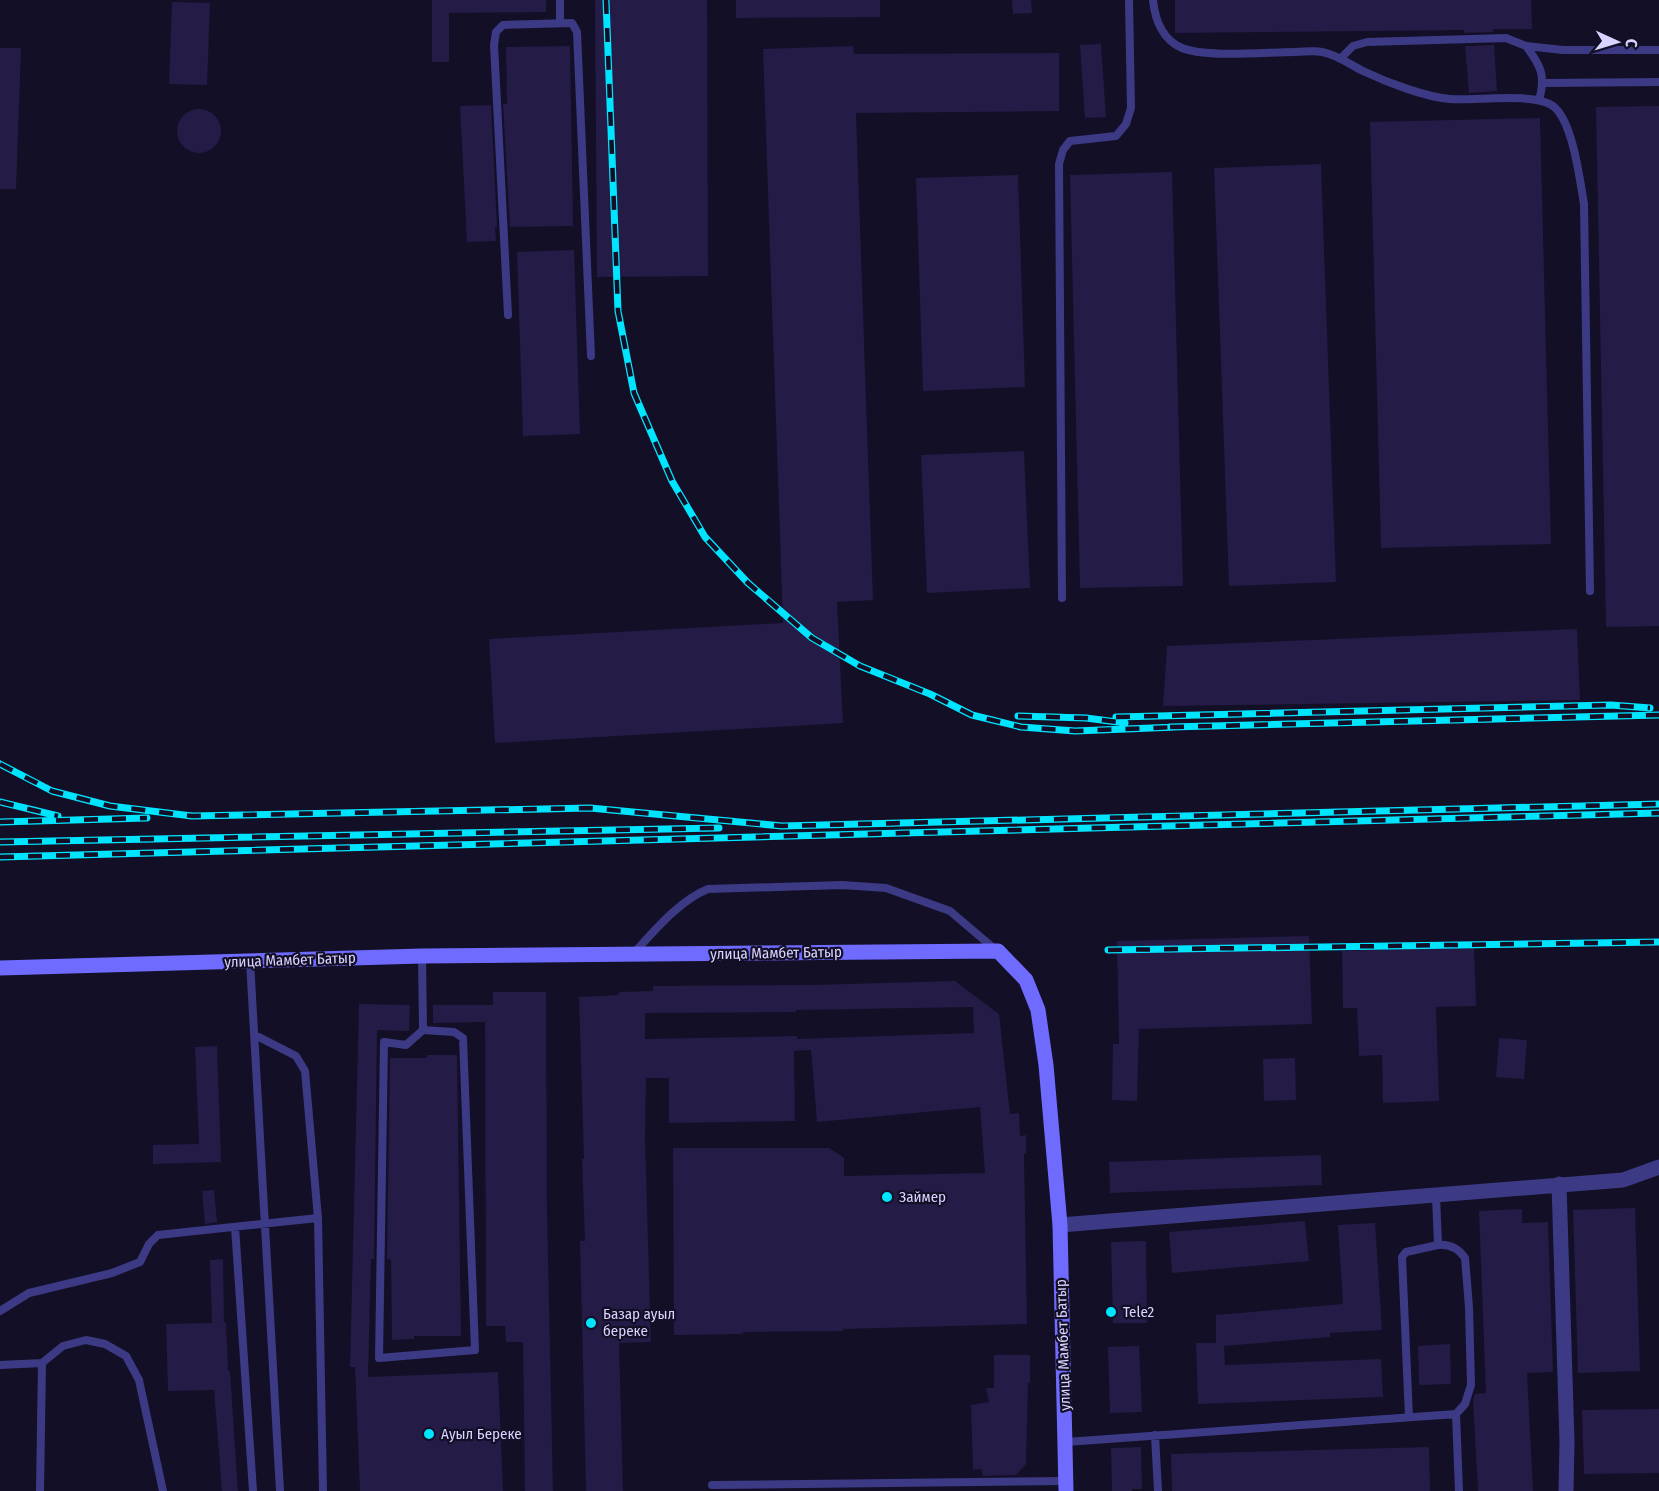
<svg xmlns="http://www.w3.org/2000/svg" width="1659" height="1491" viewBox="0 0 1659 1491" font-family="'Fira Sans Condensed',sans-serif">
	<rect width="100%" height="100%" fill="#130f26"/>
	<path fill="#241b47" fill-rule="evenodd" d="M432,0h114v12l-97,1v49h-17z
		M595,0h112l1,276 -111,1z
		M736,0h144v17l-144,1z
		M1012,0h19l1,13 -19,1z
		M1175,0h356l1,29h-39v3l-29,1v-3l-289,3z
		M172,2l38,1 -3,82 -38,-1z
		M1101,44l5,73 -21,1 -5,-73z
		M1494,45l3,46 -28,2 -4,-47z
		M570,46l3,180 -63,1 -7,-123h4l-1,-57z
		M853,46l1,8 205,-1v58l-203,2 17,487 -36,2 6,121 -348,20 -6,-104 294,-16 -20,-574z
		M0,48h21l-5,141h-16z
		M491,105l6,122h-2l1,14 -29,1 -7,-136z
		M1659,106v520l-53,1 -10,-520z
		M177 131a22 22 0 1 1 44 0a22 22 0 1 1-44 0Z
		M1540,118l11,426 -170,4 -11,-426z
		M1321,164l15,418 -107,4 -15,-418z
		M1172,172l11,414 -103,2 -10,-413z
		M1018,175l7,212 -102,4 -7,-213z
		M574,250l6,184 -57,2 -6,-184z
		M1024,451l6,137 -103,5 -6,-138z
		M1577,629l3,71 -417,6 4,-60z
		M1309,936l3,88 -173,5 -2,72 -25,-1 1,-56h6l-2,-103z
		M1474,946l2,60 -40,1 3,94 -56,2 -1,-48 -23,1 -2,-48h-14l-1,-57z
		M955,981l44,33 11,100 9,-1 1,23 6,-1v19h-2l3,170 -184,5v2l-100,1v2l-69,1 -1,-187h156l15,10v18l141,-3 -5,-66 -163,15 -6,-72 -17,1 1,70 -126,2v-45h-23l-1,60 6,204 -32,1 4,148h-37l-6,-250h5l-3,-82h2l-5,-162 40,-2v-3l34,-1v-5l159,-1zM973,1007l1,26 -177,6v-3l-152,3v-26l151,-1v-2z
		M493,992h53l1,218 6,281h-28l-2,-149h-17l-1,-16h-19l-1,-304 -52,1v-18h60z
		M359,1004l51,1 -1,26 -32,-1 -3,229h-3l-3,118 130,-5 5,119h-143l-5,-124h-5z
		M1499,1038l28,2 -3,39 -28,-2z
		M217,1046l4,116 -68,2v-19l46,-1 -4,-97z
		M427,1055h30l4,281h-47v3l-22,1 -1,-80 -4,-1 3,-201h37z
		M1295,1058l1,42 -32,1 -1,-42z
		M1321,1155l1,30 -212,8 -1,-31z
		M214,1190l3,32 -12,2 -3,-33z
		M1635,1208l5,163 -62,2 -5,-163z
		M1522,1209v14l26,-1 5,150 -26,1 6,118h-55l-5,-91 2,-6 11,-1 -7,-182z
		M1305,1221l4,40 -137,12 -3,-41z
		M1375,1223l7,107 -52,3v4l-106,9 1,19 156,-6 2,38 -185,7 -2,-61h20v-28l127,-11 -5,-79z
		M1146,1241l1,82h-34l-2,-81z
		M223,1259l1,64 2,-1 2,49h2l8,120h-16l-8,-101 -46,1 -2,-67 46,-1 -2,-63z
		M1450,1344l1,40 -32,1 -1,-39z
		M1139,1346l3,66 -32,1 -2,-66z
		M994,1355h36v28h-2l-2,81 -10,11 -33,1 -2,-7 -8,1 -2,-65 18,-3 -3,-14h8z
		M1659,1409v64l-75,1 -2,-64z
		M1141,1447l1,42h-10v2h-20l-1,-43z
		M1429,1447l1,44h-258l-1,-37z"/>
	<g fill="none" stroke-linecap="round" stroke-linejoin="round">
		<path stroke="#3d3a85" stroke-width="8" d="M560,0v23
			M1153,0c2,20 10,40 29,48 25,10 84,4 113,4 9,0 19,-2 27,0 16,3 27,12 41,19 23,11 62,26 87,28 24,2 84,-7 103,7 20,15 27,75 31,98l6,387
			M1526,46c15,20 20,30 13,54
			M1341,58l12,-12 14,-4 139,-4 20,8 37,4h96
			M1544,83l115,-1
			M508,315l-14,-270 2,-13 7,-7 69,-2 5,9 14,324
			M1062,598l-3,-434 4,-14 7,-9 46,-5 10,-12 5,-16 -2,-108
			M634,953c20,-22 46,-53 74,-64l134,-4 44,3 64,23 47,40
			M422,956l1,74 -17,15 -22,-3 -5,316 96,-8 -12,-312 -9,-6 -31,-2
			M250,961l30,530
			M255,1035l41,21 9,15 13,147 5,273
			M1436,1196l2,49c11,-1 20,3 27,13l4,49 2,78 -6,19 -9,10
			M235,1227l18,264
			M0,1311l29,-18 83,-20 28,-11 9,-18 9,-9 160,-17
			M42,1363l21,-17 23,-6 19,4 21,12 13,24 24,111
			M0,1365l42,-2 -2,128
			M1409,1417l-7,-160 4,-5 32,-7
			M1155,1435l3,56
			M1066,1442l390,-28 3,77
			M712,1485l354,-4"/>
		<path stroke="#3d3a85" stroke-width="15" d="M1559,1184l8,258 -1,49
			M1060,1225l563,-45 36,-13"/>
		<path stroke="#6f6bff" stroke-width="15" d="M0,968l422,-12 576,-5 28,29 12,30 8,55 14,160 6,266"/>
		<defs>
			<path id="rail" d="M606,0l12,311 16,82 38,88 33,56 43,46 64,55 48,28 70,28 42,21 49,12 54,4 102,-4
				M1018,716l68,2 39,5
				M1116,717l495,-12 39,3
				M1170,727l489,-12
				M0,764l52,27 58,15 82,10 398,-8 192,18 877,-22
				M0,802l58,14
				M0,822l147,-4
				M0,842l719,-14
				M0,857l1659,-44
				M1108,950l551,-8"/>
		</defs>
		<use href="#rail" stroke="#00e5ff" stroke-width="7"/>
		<use href="#rail" stroke="#130f26" stroke-width="4.5" stroke-dasharray="14" stroke-linecap="butt"/>
	</g>
	<g fill="#00e5ff" stroke="#130f26" stroke-width="2">
		<circle cx="887" cy="1197" r="6"/>
		<circle cx="1111" cy="1312" r="6"/>
		<circle cx="591" cy="1323" r="6"/>
		<circle cx="429" cy="1434" r="6"/>
	</g>
	<g text-anchor="middle" dominant-baseline="central" stroke-width="4.5" stroke-linejoin="round" paint-order="stroke">
		<g font-size="15" fill="#d9d4ff" stroke="#130f26">
			<text transform="translate(776 953) rotate(-1)">улица Мамбет Батыр</text>
			<text transform="translate(290 960) rotate(-2)">улица Мамбет Батыр</text>
			<text transform="translate(1063 1345) rotate(-92)">улица Мамбет Батыр</text>
		</g>
		<g font-size="15" fill="#d9d4ff" stroke="#130f26" text-anchor="start">
			<text x="899" y="1197">Займер</text>
			<text x="1123" y="1312">Tele2</text>
			<text x="603" y="1314">Базар ауыл<tspan x="603" dy="17">береке</tspan></text>
			<text x="441" y="1434">Ауыл Береке</text>
		</g>
	</g>
	<g transform="translate(1617 42) rotate(94)" stroke="#130f26" stroke-width="4.5" paint-order="stroke">
	<path d="M0-4.5L10 22L0 15L-10 22Z" fill="#d9d4ff"/>
	<text y="-9" font-size="16" font-weight="bold" text-anchor="middle" fill="#d9d4ff">С</text>
	</g>
</svg>
